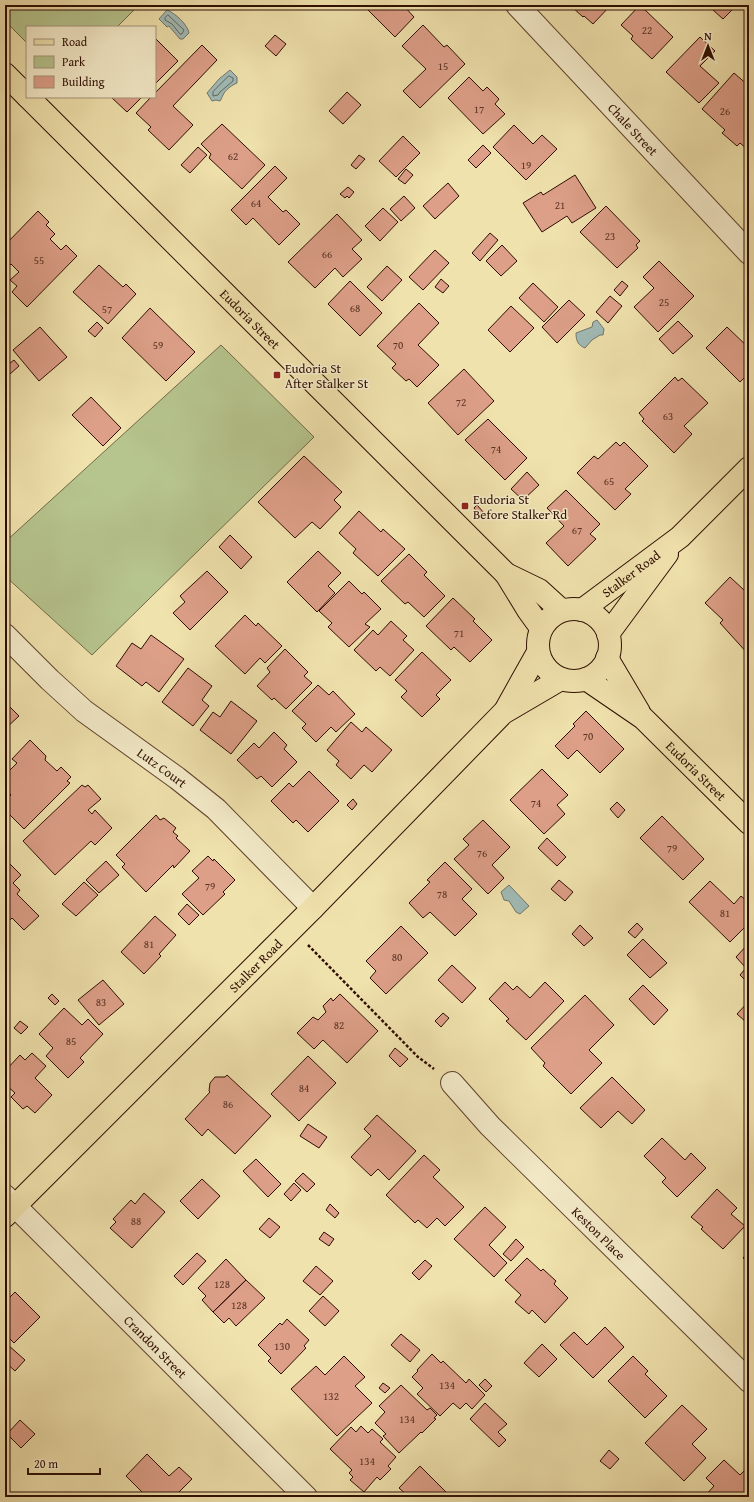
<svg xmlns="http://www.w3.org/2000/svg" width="754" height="1502" viewBox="0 0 754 1502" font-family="'Gentium Book Plus',serif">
	<rect width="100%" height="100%" fill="#f0e2ad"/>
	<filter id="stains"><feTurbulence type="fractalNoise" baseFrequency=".005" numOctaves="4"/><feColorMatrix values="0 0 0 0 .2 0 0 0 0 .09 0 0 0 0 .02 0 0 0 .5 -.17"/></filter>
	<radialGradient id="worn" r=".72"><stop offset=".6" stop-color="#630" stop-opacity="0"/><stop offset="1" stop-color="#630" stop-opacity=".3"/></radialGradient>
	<path fill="#b6c48d" stroke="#726848" d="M5,5h134l-22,22h-90v16l-22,-22z
		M221,345l93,92 -222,218 -87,-79v-34z"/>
	<path fill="#a0bbb6" stroke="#72756e" d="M167,10c8,3 21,15 22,23l-6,6h-3l-11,-13 -2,1 -8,-8z
		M230,70l7,7v6c-5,2 -12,7 -14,12 -1,2 -2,5 -3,6l-4,-1 -4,1 -5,-8 12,-14z
		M597,320l7,9 -1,6h-3l-8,5 -7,8c-7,-3 -9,-7 -9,-15l16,-6 1,-5z
		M509,885l20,21 -9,8 -4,-2 -7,-11 -5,-1 -3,-8z"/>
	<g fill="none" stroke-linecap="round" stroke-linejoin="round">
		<path stroke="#67645c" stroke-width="1" d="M168,15l16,15 -2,4h-2l-8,-10 -7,-4v-2z
			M229,76l4,2v3l-13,11 -2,3 -5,1v-4z"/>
	</g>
	<path fill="#dd9f88" stroke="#2e0d02" d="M365,5h38l11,12 -19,20 -31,-31z
		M574,5h37l-18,19 -9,-8 -1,1 -11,-10z
		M640,5l33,32 -21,22 -21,-20 2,-3 -12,-11z
		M718,5h19l-14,14 -10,-9z
		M423,25l21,22 3,-2 18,19 -45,44 -17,-17 23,-22 -24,-23z
		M275,35l11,9 -10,12 -11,-10z
		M700,37l15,14 -15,15 19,17 -20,20 -33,-31z
		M155,38l23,23 -23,23z
		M202,45l15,15 -44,46 20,19 -24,25 -21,-20 3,-3 -15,-14 15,-16h4v-4z
		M734,73l15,13v23l-3,4 3,2v30l-3,3 -6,-5 -3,3 -15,-13 3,-3 -23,-21z
		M469,77l14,14 4,-4 12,12 -4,5 10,10 -22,20 -35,-36z
		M347,92l14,13 -18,19 -14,-13z
		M111,97h31l-15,15z
		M222,124l43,41 -23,24 -33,-31 2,-4 -10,-10z
		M514,125l19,19 9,-9 15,14 -31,31 -33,-33z
		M403,136l17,17 -24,24 -17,-16z
		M483,145l8,8 -15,15 -8,-8z
		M198,147l9,8 -17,18 -9,-8z
		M359,155l6,4 -9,10 -5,-4z
		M275,166l12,12 -19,19 15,15 3,-2 14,14 -21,21 -26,-27 -7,7 -15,-15z
		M406,169l7,6 -8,9 -7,-5z
		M575,175l21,33 -24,15 -5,-7 -25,16 -19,-29 18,-11 2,3z
		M448,183l11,13 -24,23 -12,-13z
		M348,187l6,5 -5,6 -2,-2 -2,2 -5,-4z
		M404,196l11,12 -14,13 -11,-12z
		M606,206l34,35 -4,4 2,3 -21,20 -37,-36z
		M383,208l15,14 -18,19 -15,-15z
		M38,211l11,11 -3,3 9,9 -5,5 11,11 5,-5 11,11 -50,51 -15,-15 5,-6 -7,-6 9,-8 -8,-8 -4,4 -2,-2v-21z
		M337,214l25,26 -10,9 10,10 -19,18 -8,-9 -20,20 -27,-26z
		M490,233l8,7 -18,21 -8,-8z
		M502,245l15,16 -16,15 -15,-15z
		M435,250l14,13 -26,27 -14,-13z
		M659,261l35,35 -36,36 -24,-25 20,-19 -11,-11z
		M99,265l24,22 3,-3 10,10 -28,30 -35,-32z
		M387,266l15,14 -20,21 -15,-14z
		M441,279l8,7 -6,7 -8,-6z
		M350,281l32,32 -22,23 -32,-32z
		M622,281l6,5 -8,10 -6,-6z
		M533,283l25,24 -14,15 -25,-24z
		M610,296l12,10 -14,17 -12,-11z
		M569,300l16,15 -28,28 -15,-16z
		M419,303l20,20 -21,22 21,20 -22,22 -8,-8 -3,2 -14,-13 4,-4 -19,-18z
		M511,306l23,22 -24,24 -22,-22z
		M150,308l45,44 -29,29 -44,-43z
		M678,321l15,15 -20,18 -14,-15z
		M97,322l6,6 -8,9 -7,-6z
		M40,327l27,30 -28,24 -26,-31z
		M727,327l22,21v25l-9,9 -34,-34z
		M14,360l5,6 -9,8 -5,-7z
		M464,369l30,32 -36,34 -30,-32z
		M675,377l3,4 4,-3 26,25 -24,23 8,8 -18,19 -32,-32 2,-2 -5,-6z
		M91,397l30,31 -18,18 -31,-31z
		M488,419l39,39 -22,22 -40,-40z
		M616,442l4,4 4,-4 24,24 -23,23 6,5 -16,16 -38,-37 17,-17 4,3z
		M304,456l38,36 -8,8 7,7 -21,22 -8,-7 -17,16 -37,-36z
		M527,472l12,13 -16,15 -12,-11z
		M566,490l34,34 -10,10 6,5 -28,27 -22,-23 18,-17 -17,-18z
		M477,505l8,9 -3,3 -8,-9z
		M359,511l22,21 2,-3 22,20 -27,27 -25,-23 3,-4 -17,-16z
		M230,535l22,22 -11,12 -22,-22z
		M318,551l23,22 -13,13 7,7 -18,19 -30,-30z
		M409,554l18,18 -3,3 21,21 -21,21 -16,-15 -3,2 -24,-23z
		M207,571l21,21 -38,38 -17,-17 12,-11 -5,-6z
		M730,577l14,13 5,-5v70l-29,-32 3,-3 -18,-17z
		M349,581l13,13 2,-2 17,17 -16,15 5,3 -21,20 -21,-20 4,-4 -13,-12z
		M453,598l22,21 -2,2 19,19 -22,22 -16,-15 -3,3 -25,-24z
		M245,615l11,11 2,-3 24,23 -17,17 -5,-5 -15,16 -30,-28z
		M391,621l16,15 -4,4 11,10 -24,26 -10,-9 -4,4 -22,-21 19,-20 5,5z
		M151,635l33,24 -25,33 -13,-10 -4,4 -26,-20 16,-23 9,6z
		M285,649l23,23 -4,4 8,7 -26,26 -12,-11 -2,2 -15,-14 13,-14 -3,-4z
		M422,652l29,28 -15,15 4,4 -18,18 -21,-20 6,-6 -12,-11z
		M188,668l24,18 -10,14 7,6 -16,20 -31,-24z
		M318,685l11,10 4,-4 22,23 -19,18 -5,-5 -15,15 -14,-14 4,-4 -14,-13z
		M231,701l26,20 -26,33 -31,-24 13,-18 7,5z
		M5,702l14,14 -14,13z
		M586,711l38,38 -24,24 -23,-23 -9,9 -13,-13 20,-20 -2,-2z
		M351,722l11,10 4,-5 26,23 -20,22 -8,-7 -13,14 -15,-14 3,-4 -12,-11z
		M274,732l13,13 -3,4 13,13 -25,25 -11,-11 -4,3 -20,-19 17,-17 5,5z
		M30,740l16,16 -1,4 12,11 4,-4 10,10 -4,4 3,2 -46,46 -19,-19v-9l6,-6 -6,-7v-13l12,-12 -5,-4z
		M542,769l26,26 -11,10 8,9 -21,20 -34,-34z
		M309,771l30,30 -31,31 -12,-12 -3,3 -22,-22 18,-18 4,4z
		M82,785l3,2 3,-2 13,14 -13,11 4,4 3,-4 17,18 -17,17 -4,-4 -36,34 -32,-34z
		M353,799l4,5 -5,6 -5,-5z
		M617,802l8,8 -7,8 -8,-9z
		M156,815l4,5 4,-2 12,10 -3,4 5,4 -2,2 14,13 -16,17 -1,-3 -27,27 -24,-25 3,-3 -9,-9z
		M662,816l42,43 -21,21 -43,-42z
		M483,820l27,27 -18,18 12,13 -16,16 -34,-35 15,-14 -6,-6z
		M547,838l19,19 -9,9 -19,-18z
		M208,856l5,5 1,-2 21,21 -12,12 2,2 -22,21 -21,-21 17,-16 -7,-7z
		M6,860l15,15 -8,8 7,7 -3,4 22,22 -15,14 -12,-12 -7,7v-64z
		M106,861l13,14 -20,18 -13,-13z
		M445,862l27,27 -10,10 15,15 -22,22 -25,-24 -7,6 -14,-15 21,-21 -3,-2z
		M559,880l14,12 -8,9 -14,-12z
		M710,881l24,23 7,-8 8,7v20l-19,19 -41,-40z
		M84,882l14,13 -22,21 -14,-12z
		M187,904l12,11 -10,10 -11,-11z
		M155,916l21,19 -17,19 2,2 -17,18 -23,-22z
		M637,923l6,6 -8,9 -7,-6z
		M580,925l13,13 -9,8 -12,-12z
		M401,926l27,27 -42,41 -16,-16 6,-7 -10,-10z
		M643,939l24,24 -17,15 -23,-23z
		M749,943v41l-9,-9 6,-7 -10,-11z
		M452,965l24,23 -14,15 -24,-23z
		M103,980l21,24 -25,21 -21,-25z
		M505,982l8,8 4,-4 13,12 15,-16 19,19 -38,39 -20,-19 3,-2 -20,-20z
		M643,985l25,25 -14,15 -25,-26z
		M52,994l7,7 -4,4 -7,-7z
		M340,994l38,37 -31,32 -24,-23 -9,9 -17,-16 16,-16 5,3 8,-8 -3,-6 8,-8 2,3z
		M585,995l29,30 -25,25 13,13 -31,31 -28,-28 2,-3 -14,-15z
		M749,1001v18l-3,3 -9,-8z
		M64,1008l18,17 6,-6 15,15 -23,24 4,4 -16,16 -22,-22 7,-8 -14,-14z
		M443,1013l6,5 -8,9 -6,-6z
		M20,1021l8,6 -7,7 -7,-6z
		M395,1048l13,11 -8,8 -11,-11z
		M32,1053l14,13 -11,12 17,17 -17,18 -8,-7 -4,3 -12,-12 4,-4 -10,-9v-13l15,-16 5,5z
		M308,1056l28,27 -37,38 -28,-27z
		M227,1075l44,41 -36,38 -27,-25 -6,7 -17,-17 25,-27 -1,-1 1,-8 5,-6h10z
		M612,1077l33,33 -13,14 -14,-13 -17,17 -21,-20z
		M377,1115l39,36 -27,29 -11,-11 -7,7 -20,-19 20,-21 -7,-7z
		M308,1124l19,13 -8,11 -19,-12z
		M662,1138l23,22 6,-7 15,15 -29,29 -15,-15 4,-4 -22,-22z
		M424,1155l16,15 -7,7 31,30 -19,19 -8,-8 -10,10 -9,-8 -3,3 -29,-28z
		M256,1159l25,25 -13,13 -25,-26z
		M303,1173l12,11 -8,8 -12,-11z
		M202,1179l18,17 -22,23 -18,-18z
		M294,1183l7,7 -10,11 -7,-7z
		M717,1189l20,19 -6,6 14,12 -22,23 -22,-20 2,-2 -12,-10z
		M144,1193l21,19 -33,36 -22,-20 6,-6 -3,-3 18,-19 4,4z
		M330,1204l9,9 -4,5 -9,-8z
		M485,1207l21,20 -17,18 18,18 -13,14 -40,-38z
		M269,1218l11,9 -10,11 -11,-9z
		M324,1232l10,7 -5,7 -10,-7z
		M516,1239l8,8 -13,14 -8,-7z
		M749,1251v13l-6,-6z
		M197,1253l9,8 -23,24 -9,-9z
		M527,1258l14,13 2,-2 13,12 -2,3 14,14 -23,25 -13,-13 -3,4 -14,-12 6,-7 -16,-15z
		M226,1259l20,21 -33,32 -11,-12 4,-4 -8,-8z
		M425,1260l7,6 -13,14 -7,-7z
		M316,1266l17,15 -13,14 -17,-14z
		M246,1280l19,18 -29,28 -7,-8 -5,5 -11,-11z
		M15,1292l25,25 -26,26 -9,-9v-32z
		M323,1296l16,15 -14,15 -16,-15z
		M287,1319l22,21 -5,6 2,2 -25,26 -13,-13 3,-3 -13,-13 22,-22 2,2z
		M605,1327l19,20 -31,31 -33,-33 14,-13 13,13z
		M401,1334l19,16 -10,12 -19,-17z
		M542,1344l15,15 -18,18 -15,-14z
		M8,1345l17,15 -10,11 -10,-9v-14z
		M432,1354l9,9 2,-2 23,22 3,-4 16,16 -13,14 -6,-6 -6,6 -7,-6 -13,13 -23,-22 6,-6 -11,-11 6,-6 -1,-1z
		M344,1356l21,21 -10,9 17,17 -35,33 -46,-47 25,-23 9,9z
		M633,1356l15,15 -3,3 22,22 -22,22 -37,-37z
		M485,1379l7,7 -6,6 -7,-7z
		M383,1383l7,5 -5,5 -6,-5z
		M401,1385l26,25 3,-2 7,7 -3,3 2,1 -14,14 -1,-1 -22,21 -16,-17 3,-2 -11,-11 10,-11 -6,-6z
		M485,1403l22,21 -9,8 8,8 -7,7 -29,-28z
		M682,1405l25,24 -15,15 14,14 -22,23 -39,-38z
		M20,1420l15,14 -14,14 -14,-14z
		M361,1426l7,7 4,-4 11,10 -3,3 16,15 -8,9 3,3 -11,11 -3,-3 -13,15 -14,-12 3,-3 -4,-4 3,-3 -22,-21 21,-22 5,5z
		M609,1450l10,9 -9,10 -10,-8z
		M147,1454l22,22 10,-9 13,12 -18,18h-27l-21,-21z
		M724,1460l16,15 8,-8 1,1v27l-1,-1 -4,3h-40l10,-11 -8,-8z
		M420,1466l31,31h-42l-10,-9z"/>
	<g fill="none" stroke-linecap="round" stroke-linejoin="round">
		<defs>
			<g id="minor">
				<path id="s1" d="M517,5l232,248"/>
				<path id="s2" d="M5,635l45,45 34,31 93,67 39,31 97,99"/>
				<path id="s3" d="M452,1083l38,43 259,255"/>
				<path id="s4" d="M5,1196l301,301"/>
			</g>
			<g id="major">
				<path d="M5,74l22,22"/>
				<path id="s5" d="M28,97l478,477 22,36 13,18"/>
				<path d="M506,574l33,16 22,20"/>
				<circle cx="574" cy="645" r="36"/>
				<path id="s6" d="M582,610l98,-73 69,-69"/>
				<path d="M608,634l59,-80"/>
				<path d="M607,658l32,54"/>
				<path id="s7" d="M586,679l57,39 106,105"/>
				<path d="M505,711l33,-59"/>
				<path id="s8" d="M5,1216l308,-308 190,-195 58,-34"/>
			</g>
		</defs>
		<use href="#minor" stroke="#5e422d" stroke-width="24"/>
		<use href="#major" stroke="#2e0d02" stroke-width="24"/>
		<path stroke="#2e0d02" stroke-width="2.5" stroke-dasharray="3 2" stroke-linecap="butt" d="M308,945l110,112 16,12"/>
		<use href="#minor" stroke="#f5ecca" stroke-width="22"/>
		<use href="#major" stroke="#f0e2ad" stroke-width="22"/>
	</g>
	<g fill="#8f2418" stroke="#f5ecca" stroke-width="1.5">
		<rect x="273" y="371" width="8" height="8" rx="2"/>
		<rect x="461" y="502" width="8" height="8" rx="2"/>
	</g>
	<g text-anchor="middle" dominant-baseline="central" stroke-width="3" stroke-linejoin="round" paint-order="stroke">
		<g font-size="11" fill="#5a3224">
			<text x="647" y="30">22</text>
			<text x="443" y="66">15</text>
			<text x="479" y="109">17</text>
			<text x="725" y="111">26</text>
			<text x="233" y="156">62</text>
			<text x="526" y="165">19</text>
			<text x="256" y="203">64</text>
			<text x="560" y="205">21</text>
			<text x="610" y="236">23</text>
			<text x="327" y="254">66</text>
			<text x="39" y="260">55</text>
			<text x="664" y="302">25</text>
			<text x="355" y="308">68</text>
			<text x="107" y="309">57</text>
			<text x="158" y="345">59</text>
			<text x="398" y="345">70</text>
			<text x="461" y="402">72</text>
			<text x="668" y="416">63</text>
			<text x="496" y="449">74</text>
			<text x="609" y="481">65</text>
			<text x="577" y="530">67</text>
			<text x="459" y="633">71</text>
			<text x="588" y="736">70</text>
			<text x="536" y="803">74</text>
			<text x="672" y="848">79</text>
			<text x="482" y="853">76</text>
			<text x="210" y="886">79</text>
			<text x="442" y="894">78</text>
			<text x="725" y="913">81</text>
			<text x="149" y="944">81</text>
			<text x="397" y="957">80</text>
			<text x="101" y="1002">83</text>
			<text x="339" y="1025">82</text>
			<text x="71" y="1041">85</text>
			<text x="304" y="1088">84</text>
			<text x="228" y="1104">86</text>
			<text x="136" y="1221">88</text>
			<text x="222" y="1284">128</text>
			<text x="239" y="1305">128</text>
			<text x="282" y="1346">130</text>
			<text x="447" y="1385">134</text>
			<text x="331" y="1396">132</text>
			<text x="407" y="1419">134</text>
			<text x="367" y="1461">134</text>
		</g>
		<g font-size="13" fill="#2e0d02" stroke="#f5ecca">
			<text stroke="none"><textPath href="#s1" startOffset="170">Chale Street</textPath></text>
			<text stroke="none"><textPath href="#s5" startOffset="314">Eudoria Street</textPath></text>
			<text stroke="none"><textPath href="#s6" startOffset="61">Stalker Road</textPath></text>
			<text stroke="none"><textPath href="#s2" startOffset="206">Lutz Court</textPath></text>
			<text stroke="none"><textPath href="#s7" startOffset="144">Eudoria Street</textPath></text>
			<text stroke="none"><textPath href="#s8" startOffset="354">Stalker Road</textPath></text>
			<text stroke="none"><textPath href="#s3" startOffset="210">Keston Place</textPath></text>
			<text stroke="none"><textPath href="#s4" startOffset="213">Crandon Street</textPath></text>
		</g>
		<g font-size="13" fill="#2e0d02" stroke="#f5ecca" text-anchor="start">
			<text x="285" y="368">Eudoria St<tspan x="285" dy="15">After Stalker St</tspan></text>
			<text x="473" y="499">Eudoria St<tspan x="473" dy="15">Before Stalker Rd</tspan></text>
		</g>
	</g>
	<rect width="754" height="1502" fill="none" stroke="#f0e2ad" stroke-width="20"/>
	<rect x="6" y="6" width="742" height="1490" fill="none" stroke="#2e0d02" stroke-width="2"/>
	<rect x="10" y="10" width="734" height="1482" fill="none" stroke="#2e0d02"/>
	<rect x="26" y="26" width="130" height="72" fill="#f5ecca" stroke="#a5937a"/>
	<rect x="34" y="39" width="20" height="6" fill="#f0e2ad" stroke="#a5937a"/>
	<text x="62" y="46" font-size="12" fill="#2e0d02">Road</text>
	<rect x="34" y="56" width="20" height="12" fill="#b6c48d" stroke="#a5937a"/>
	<text x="62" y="66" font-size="12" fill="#2e0d02">Park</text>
	<rect x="34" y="76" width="20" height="12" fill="#dd9f88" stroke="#a5937a"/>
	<text x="62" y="86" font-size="12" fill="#2e0d02">Building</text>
	<g transform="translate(708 46)" stroke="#f5ecca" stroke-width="3" paint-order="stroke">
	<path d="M0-3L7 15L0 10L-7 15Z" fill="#2e0d02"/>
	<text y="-6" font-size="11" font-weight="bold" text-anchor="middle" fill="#2e0d02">N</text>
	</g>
	<path d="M28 1468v6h72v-6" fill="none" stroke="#2e0d02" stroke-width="2"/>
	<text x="34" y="1468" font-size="12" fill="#2e0d02" stroke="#f5ecca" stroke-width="3" paint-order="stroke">20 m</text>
	<rect width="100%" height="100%" filter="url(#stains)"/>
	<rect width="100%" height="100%" fill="url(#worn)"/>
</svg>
